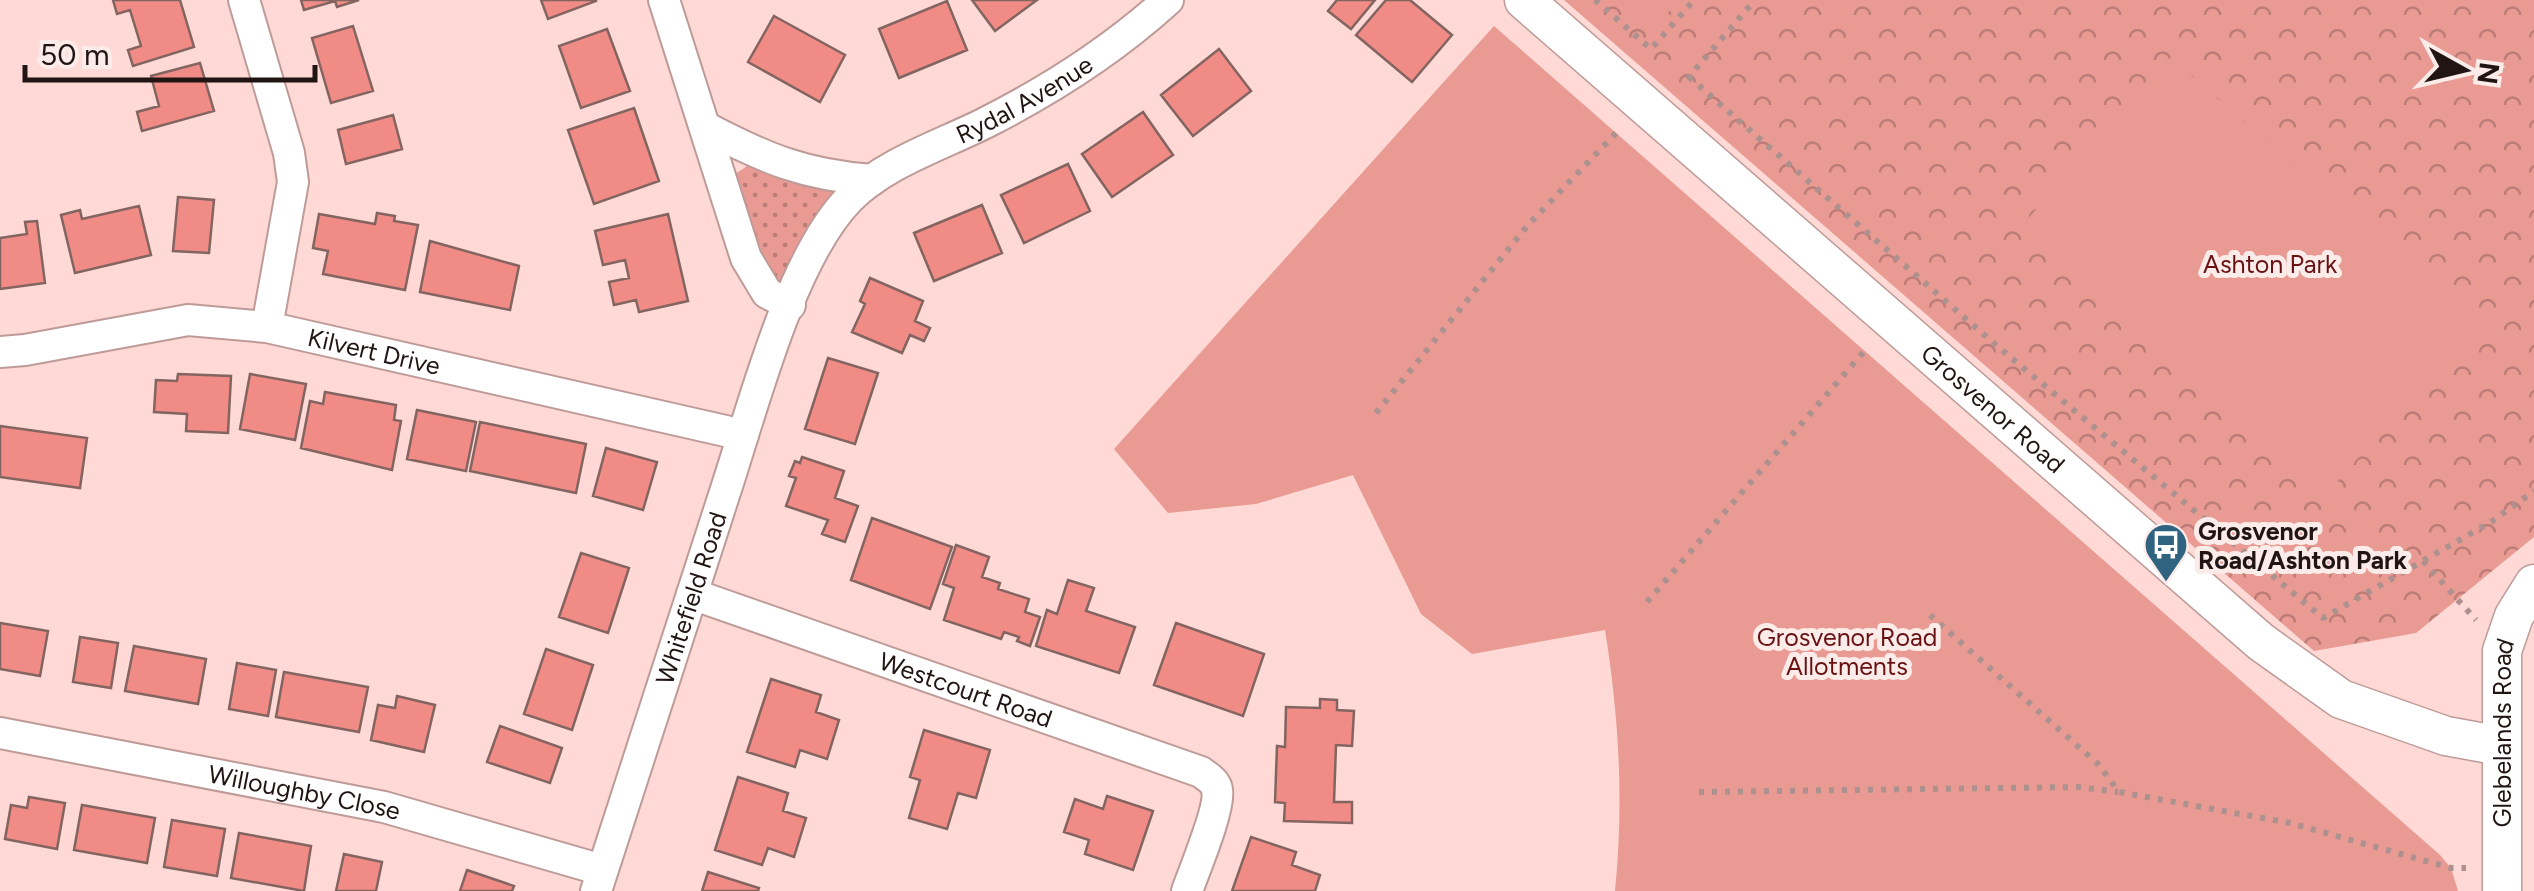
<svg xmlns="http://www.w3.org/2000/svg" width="2534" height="891" viewBox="0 0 2534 891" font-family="Figtree,sans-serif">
	<defs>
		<pattern id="grass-dots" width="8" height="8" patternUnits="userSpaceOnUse" patternTransform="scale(2.5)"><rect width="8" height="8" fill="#e99a93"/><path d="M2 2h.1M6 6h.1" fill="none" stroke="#bc7c77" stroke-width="1.8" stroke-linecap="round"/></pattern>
		<pattern id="park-crowns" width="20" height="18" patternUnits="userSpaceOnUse" patternTransform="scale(2.5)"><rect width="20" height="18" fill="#e99a93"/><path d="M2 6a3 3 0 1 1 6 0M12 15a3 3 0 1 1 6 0" fill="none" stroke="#bc7c77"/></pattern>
	</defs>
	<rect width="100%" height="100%" fill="#fed9d5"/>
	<path fill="url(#grass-dots)" d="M761,157l65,17 23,26 -65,78 -17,15 -44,-111z"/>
	<path fill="url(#park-crowns)" d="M1564,0h970v537l-118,96 -102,18z"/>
	<path fill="#e99a93" d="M1609,0h70l-30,35z
		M1494,26l946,829 11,13 7,23h-843c9,-89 4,-174 -10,-261l-133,24 -51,-40 -68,-139 -97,29 -88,9 -54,-64z
		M2171,57l303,270 -154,174 -303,-270z"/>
	<path fill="#f08c85" stroke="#846461" stroke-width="2.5" d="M113,0h67l14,47 -61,19 -5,-16 13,-4 -11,-36 -13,4z
		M301,0h58l-22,7 -2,-6 -31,9z
		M541,0h55v1l-48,18z
		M972,0h65l-42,31z
		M1337,0h38l-24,29 -23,-18z
		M1386,0h24l42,35 -40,47 -56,-47z
		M947,1l20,49 -68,28 -20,-49z
		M774,16l71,39 -25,47 -72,-40z
		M353,26l20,65 -42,12 -19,-65z
		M607,29l23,62 -49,17 -22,-62z
		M1219,49l32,42 -58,45 -32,-41z
		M200,63l14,48 -72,20 -5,-19 22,-6 -8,-30z
		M634,108l25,73 -65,23 -26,-74z
		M1143,112l30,43 -61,42 -30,-43z
		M393,115l9,34 -56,15 -8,-34z
		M1068,164l22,47 -66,32 -23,-48z
		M178,197l36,3 -5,53 -36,-2z
		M982,205l20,48 -68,28 -20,-48z
		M139,206l12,49 -76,18 -14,-58 19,-5 2,9z
		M377,213l18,3 -1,5 24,4 -13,65 -82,-16 5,-23 -15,-3 6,-34 56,10z
		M668,214l20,87 -49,11 -3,-12 -22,5 -5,-23 20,-4 -4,-18 -22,5 -8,-34z
		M37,221l8,62 -45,6v-51l27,-4 -2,-12z
		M430,241l89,25 -9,44 -90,-18z
		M870,278l53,23 -8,20 15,7 -6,13 -14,-6 -8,18 -50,-21 13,-28 -5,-3z
		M828,358l50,15 -23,71 -50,-15z
		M178,374l53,2 -3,57 -42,-2 1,-17 -33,-2 2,-32 21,1z
		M250,374l56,10 -11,56 -55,-11z
		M325,392l71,13 -2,15 7,1 -9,49 -91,-22 9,-47 13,3z
		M417,410l59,12 -10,49 -59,-12z
		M480,422l106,22 -10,49 -106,-22z
		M0,426l87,12 -7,50 -80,-11z
		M606,448l51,14 -14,48 -50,-14z
		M802,457l42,14 -9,27 23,8 -13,36 -23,-8 6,-14 -42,-14 10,-28 -7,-2 6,-15 5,2z
		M872,518l80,29 -22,62 -79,-29z
		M956,545l33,12 -7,20 18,6 -2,6 31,10 -4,13 15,5 -10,29 -13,-5 2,-4 -15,-5 -3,7 -57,-19 10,-32 -11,-4z
		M581,553l48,15 -21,65 -49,-16z
		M1068,580l26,8 -8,23 49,16 -16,46 -83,-27 11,-36 10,4z
		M0,623l48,8 -8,45 -40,-7z
		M1176,623l88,31 -21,62 -89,-31z
		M80,637l38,6 -7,45 -38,-6z
		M134,646l72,13 -8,45 -73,-13z
		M546,649l47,16 -21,65 -48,-16z
		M237,663l39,7 -8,46 -39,-7z
		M284,672l84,15 -9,45 -83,-15z
		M771,679l50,16 -5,17 23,8 -12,39 -27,-9 -5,17 -48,-15z
		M397,696l38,9 -11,47 -53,-12 7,-35 17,3z
		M1320,699l17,1v10l17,1 -2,35 -16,-1 -2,57h18v21l-68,-2 1,-18 -10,-1 2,-56 8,1 1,-40 34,1z
		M500,726l62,22 -12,35 -63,-21z
		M924,730l66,20 -14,48 -18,-5 -11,36 -38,-11 11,-38 -10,-3z
		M738,777l50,16 -5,18 23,7 -12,39 -26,-9 -6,17 -47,-15z
		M1107,796l46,15 -20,59 -48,-16 4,-14 -25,-8 11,-33 28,10z
		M29,797l36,6 -8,46 -52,-10 6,-34 16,3z
		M82,805l73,13 -8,45 -73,-13z
		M172,820l53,9 -8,47 -53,-9z
		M239,833l72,13 -7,45 -73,-13z
		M1251,837l45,15 -4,13 28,10 -5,16h-83z
		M344,854l38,8 -6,29h-40z
		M467,870l47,16 -2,5h-52z
		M708,872l51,16 -1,3h-56z"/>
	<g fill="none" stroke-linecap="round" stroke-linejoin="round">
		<defs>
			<g id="minor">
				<path d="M244,0l45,153 4,29 -26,145"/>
				<path d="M664,0l82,258 21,35 23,12"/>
				<path d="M707,128c59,31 98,47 165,52"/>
				<path id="s1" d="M0,352l25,-2 163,-30 79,7 476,108"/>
				<path id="s2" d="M692,594l509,178c6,5 15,9 16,18 4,17 -23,81 -30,101"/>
				<path id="s3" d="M0,733l384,74 218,63"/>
				<path id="s4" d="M596,891c44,-134 87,-268 130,-402 27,-82 64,-229 123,-290 37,-37 93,-54 138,-77 65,-33 127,-73 181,-122"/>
			</g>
			<g id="tertiary">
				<path id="s5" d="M1524,0l737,642 80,57 105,37 55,10"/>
				<path id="s6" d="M2502,891v-240l12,-35 20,-32"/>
			</g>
		</defs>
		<use href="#minor" stroke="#be9b98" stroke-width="34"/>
		<use href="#tertiary" stroke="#be9b98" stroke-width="41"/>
		<path stroke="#ac918e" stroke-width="6" stroke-dasharray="5 8" stroke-linecap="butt" d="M1595,0l56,49 43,-49
			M1689,77l308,269 326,272 168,-96 43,-31
			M1687,79l68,-79
			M1376,413l152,-188 90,-94
			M2423,561l53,59
			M1647,602l220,-254
			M1930,615l168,149 21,28 171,31 161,45h15
			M1699,792l379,-5 40,5"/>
		<use href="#minor" stroke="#fff" stroke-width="30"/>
		<use href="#tertiary" stroke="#fff" stroke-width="38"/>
	</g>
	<defs>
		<symbol id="bus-pin" viewBox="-11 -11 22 30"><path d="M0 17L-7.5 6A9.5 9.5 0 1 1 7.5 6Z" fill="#2f637f" stroke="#fbecea"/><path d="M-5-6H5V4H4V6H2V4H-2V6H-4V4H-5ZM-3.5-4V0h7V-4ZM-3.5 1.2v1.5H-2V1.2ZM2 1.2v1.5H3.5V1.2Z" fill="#fff"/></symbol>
	</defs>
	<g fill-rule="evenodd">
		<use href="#bus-pin" x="2141" y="520" width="50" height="68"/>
	</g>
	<g text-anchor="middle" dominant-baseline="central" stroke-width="10" stroke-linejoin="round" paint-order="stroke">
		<g font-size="25" fill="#211514" stroke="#fbecea">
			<text stroke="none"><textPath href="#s4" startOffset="942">Rydal Avenue</textPath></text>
			<text stroke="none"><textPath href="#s1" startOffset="380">Kilvert Drive</textPath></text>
			<text stroke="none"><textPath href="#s5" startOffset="622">Grosvenor Road</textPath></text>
			<text stroke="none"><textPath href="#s4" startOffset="308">Whitefield Road</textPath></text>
			<text stroke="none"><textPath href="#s2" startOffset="290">Westcourt Road</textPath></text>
			<text stroke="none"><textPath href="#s6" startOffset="158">Glebelands Road</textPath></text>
			<text stroke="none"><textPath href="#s3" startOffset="310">Willoughby Close</textPath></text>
		</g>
		<g font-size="25" fill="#691013" stroke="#fbecea">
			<text x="2270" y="264">Ashton Park</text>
			<text x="1847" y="637">Grosvenor Road<tspan x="1847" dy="29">Allotments</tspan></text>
		</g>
		<g font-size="25" font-weight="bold" fill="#211514" stroke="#fbecea" text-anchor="start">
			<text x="2198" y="531">Grosvenor<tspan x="2198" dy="29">Road/Ashton Park</tspan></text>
		</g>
	</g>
	<g transform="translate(2464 70) rotate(98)" stroke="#fbecea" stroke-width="8" paint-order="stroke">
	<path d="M0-8L18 38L0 25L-18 38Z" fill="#211514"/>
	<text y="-15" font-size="28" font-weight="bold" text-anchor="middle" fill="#211514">N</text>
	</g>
	<path d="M25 65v15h290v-15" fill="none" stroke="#211514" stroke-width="5"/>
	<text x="40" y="65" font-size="30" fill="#211514" stroke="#fbecea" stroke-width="8" paint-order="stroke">50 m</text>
</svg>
